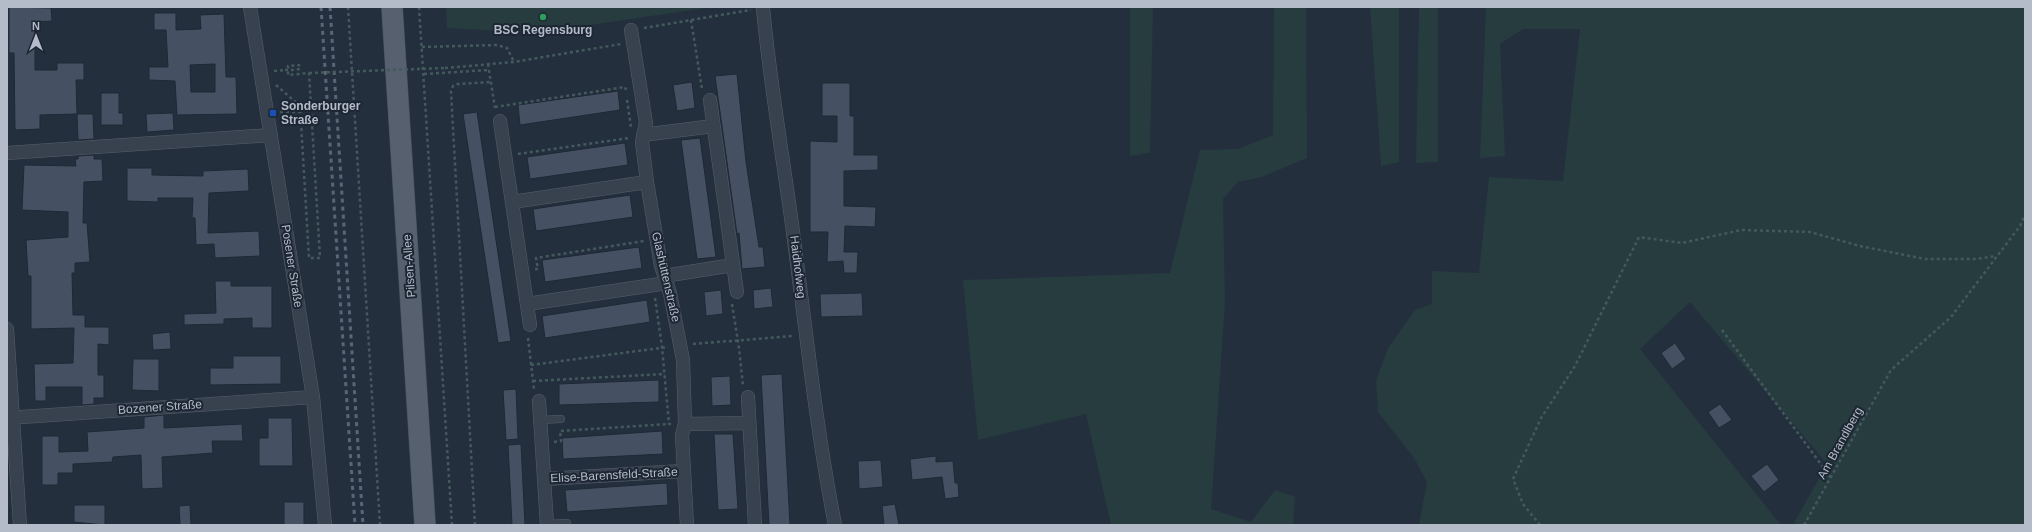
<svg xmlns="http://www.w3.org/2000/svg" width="2032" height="532" viewBox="0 0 2032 532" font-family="Arial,sans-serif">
	<rect width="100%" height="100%" fill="#242f3e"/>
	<path fill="#263c3f" d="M446,7h267l-178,26 -88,-5z
		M1130,7h23l-3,146 -20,3z
		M1274,7h32l1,151 -45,19 -24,5 -15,17 2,104 -14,206 40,13 24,-32 20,7 -2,28h-182l-25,-111 -108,26 -15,-160 207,-7 30,-123 38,-1 35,-14z
		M1370,7h29v155l-18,4z
		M1417,7h21v155l-22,1 3,-156z
		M1486,7h539v518h-232l34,-61 -137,-162 -50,47 141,176h-362l8,-43 -13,-24 -36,-46 -2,-31 12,-33 27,-38 17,-6v-33l47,2 10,-96 74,4 17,-152h-57l-23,15 5,112 -25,2z"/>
	<path fill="#455162" stroke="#1f2835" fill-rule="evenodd" d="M9,7l42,1 1,13 -17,1v48h22v-7h27v17h-8l1,34 -37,1v14l-25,1 -1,-77h-5z
		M154,13h22v17l25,-1 -1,-14 24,-1 2,63h10l1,37 -60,1 -2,-34 -26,-1v-13h19l-2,-37h-12zM215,64v28h-24l-1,-27z
		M737,74l9,88 13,85h4l2,20 -23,2 -3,-36 -2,1 -22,-158z
		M692,82l3,26 -18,3 -4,-26z
		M822,83h28v33h4v39h24v15l-34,1v35l32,1 -1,20 -30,-1 -1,26h14l-1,21h-13l-1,-12 -16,1 1,-30h-18v-91l27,1v-26h-15z
		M618,91l2,19 -100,15 -2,-20z
		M101,93h18v20h4v12h-22z
		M477,112l34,229 -13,2 -35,-229z
		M173,113l1,17 -27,2 -1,-18z
		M77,114h16l1,25 -16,1z
		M700,138l16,119 -19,2 -16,-119z
		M625,143l3,22 -98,14 -3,-22z
		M94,155v4h8l1,22 -19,1 -1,41h4l3,39 -15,1v10h-3l1,42h12v12h24v18l-11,-1v31h6v23h-10v6l-12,1v-18h-36v14h-11l-1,-37 39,-1 1,-35 -43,1v-53h-3l-2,-36 42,-3v-25l-46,-2 2,-45 52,1 -1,-7h3v-3z
		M127,168h25v7l51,1v-5l45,-2 1,22 -40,2 -1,40 51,-2 1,25 -45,2 -1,-14 -18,1 -1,-27h-3l1,-20h-35v4l-31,-1z
		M630,195l3,22 -97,14 -3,-22z
		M639,247l3,21 -97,14 -3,-22z
		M215,281h16v5h41v42h-20v-10l-28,1v5l-40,1v-11l32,-1z
		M771,288l2,19 -19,2 -1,-19z
		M721,290l2,24 -17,2 -2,-24z
		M862,293l1,23 -42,1 -1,-23z
		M647,300l3,22 -105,16 -3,-22z
		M170,332l1,17 -18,1 -1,-16z
		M1675,343l11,16 -14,10 -11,-16z
		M233,356h48v28l-71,1v-17h23z
		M133,359h26v32l-27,-1z
		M782,374l8,151h-21l-8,-150z
		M730,376l1,29 -19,1 -1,-29z
		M659,380v22l-100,3v-21z
		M516,389l2,50 -12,1 -3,-50z
		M1720,404l12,16 -13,8 -11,-16z
		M164,415v13l78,-4 1,17h-31l1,12 -51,4 1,31 -21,1 -1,-34 -28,2 -1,5 -39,2v9h-15v12h-16v-49h17v16l29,-1 -1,-19 57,-4v-11z
		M268,418h24l1,48h-34v-28h9z
		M662,431l1,23 -100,5 -1,-21z
		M714,434h19l5,75 -20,1z
		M521,444l4,81h-13l-4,-80z
		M936,456v6l17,-1 2,22h3l1,14 -14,2 -3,-22 -30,3 -2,-21z
		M881,460l2,27 -24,2 -1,-28z
		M1767,464l12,16 -15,12 -13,-16z
		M667,483l1,22 -101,7 -2,-22z
		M284,502h20v23h-20z
		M895,504l4,21h-15l-2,-19z
		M74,505h31v20l-31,-3z
		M190,505l1,20h-11l-1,-19z"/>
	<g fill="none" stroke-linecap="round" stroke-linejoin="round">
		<defs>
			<path id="lane" d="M540,420l21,-1
				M547,524l20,-1"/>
			<path id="street" d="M250,7l63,390 12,128
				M763,8c7,76 20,149 30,224 13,98 23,196 42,293
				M631,30l15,93 -4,19 5,40 14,84 9,27 13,67 2,64 -3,11 5,90
				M710,100l27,192
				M500,121l30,204
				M643,135l70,-9
				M7,153l264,-18
				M512,202l135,-20
				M664,276l69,-11
				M527,304l140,-21
				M7,329l13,196
				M748,397l7,128
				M539,401l8,124
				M7,418l306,-21
				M685,424l64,-1
				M544,479l139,-8"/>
			<path id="primary" d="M392,7l33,518"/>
		</defs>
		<use href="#lane" stroke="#565f6c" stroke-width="8"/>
		<use href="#street" stroke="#565f6c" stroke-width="14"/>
		<use href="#primary" stroke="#414a57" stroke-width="22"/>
		<path stroke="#44595c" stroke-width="2.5" stroke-dasharray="3 3" stroke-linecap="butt" d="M348,7l32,518
			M419,7l33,518
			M691,20l11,69
			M644,28l107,-18
			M422,47l75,-2 10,3 7,14
			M488,64l7,44
			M445,68l69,-6 107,-18
			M274,71l11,-1
			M424,74l65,-4
			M276,85l24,21 9,152h11l-11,-185 -21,2v-9l11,-1 1,4 -8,1
			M627,100l4,27
			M495,107l130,-20 1,3
			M280,112h20
			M518,154l111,-16
			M535,269h3l-2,-11 108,-17
			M655,298l7,49 7,77h2
			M732,304l7,44 4,38
			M1722,330l109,148
			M528,338l6,51
			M693,344l100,-8
			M531,365l137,-18
			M533,381l132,-7
			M554,442l7,-1 -1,-10 109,-7
			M475,525l-24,-434 2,-5 5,-2 33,-2
			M1540,525l-17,-21 -10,-25 28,-61 34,-52 64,-129 43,6 59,-13 69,2 50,14 65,13h51l20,-3
			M1804,525l87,-155 60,-53 69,-91 5,-11"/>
		<use href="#lane" stroke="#38414e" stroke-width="7"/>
		<use href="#street" stroke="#38414e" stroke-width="13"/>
		<use href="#primary" stroke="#56606e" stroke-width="21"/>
		<path stroke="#5a6575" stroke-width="3" stroke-dasharray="4 4" stroke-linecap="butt" d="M321,7l34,518
			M330,7l33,518"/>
		<path stroke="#44595c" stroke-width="2.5" stroke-dasharray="3 3" stroke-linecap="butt" d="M285,70h7
			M309,73l136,-5"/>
	</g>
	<circle fill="#2e9e5b" stroke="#1d2633" stroke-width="1.5" cx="543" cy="17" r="4"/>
	<rect fill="#1a4fb4" stroke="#1d2633" stroke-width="1.5" x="269" y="109" width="8" height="8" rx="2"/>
	<g text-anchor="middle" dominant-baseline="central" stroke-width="4" stroke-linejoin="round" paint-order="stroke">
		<g font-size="12" font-weight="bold" fill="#b4bcc9" stroke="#1d2633">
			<text x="543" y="30">BSC Regensburg</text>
			<text x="281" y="106" text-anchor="start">Sonderburger<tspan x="281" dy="14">Straße</tspan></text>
		</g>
		<g font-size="12" fill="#b4bcc9" stroke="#1d2633">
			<text transform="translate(292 266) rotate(81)">Posener Straße</text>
			<text transform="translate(409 266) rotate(-94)">Pilsen-Allee</text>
			<text transform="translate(798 267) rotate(83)">Haidhofweg</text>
			<text transform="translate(666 277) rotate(77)">Glashüttenstraße</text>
			<text transform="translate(160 407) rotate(-4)">Bozener Straße</text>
			<text transform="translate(1840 443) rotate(-61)">Am Brandlberg</text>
			<text transform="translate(614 475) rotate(-3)">Elise-Barensfeld-Straße</text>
		</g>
	</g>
	<rect width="2032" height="532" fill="none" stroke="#b4bcc9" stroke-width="16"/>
	<g transform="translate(36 36)" stroke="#1d2633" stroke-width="3" paint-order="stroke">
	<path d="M0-3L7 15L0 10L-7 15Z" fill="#b4bcc9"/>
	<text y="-6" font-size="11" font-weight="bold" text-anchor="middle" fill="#b4bcc9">N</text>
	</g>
</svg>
